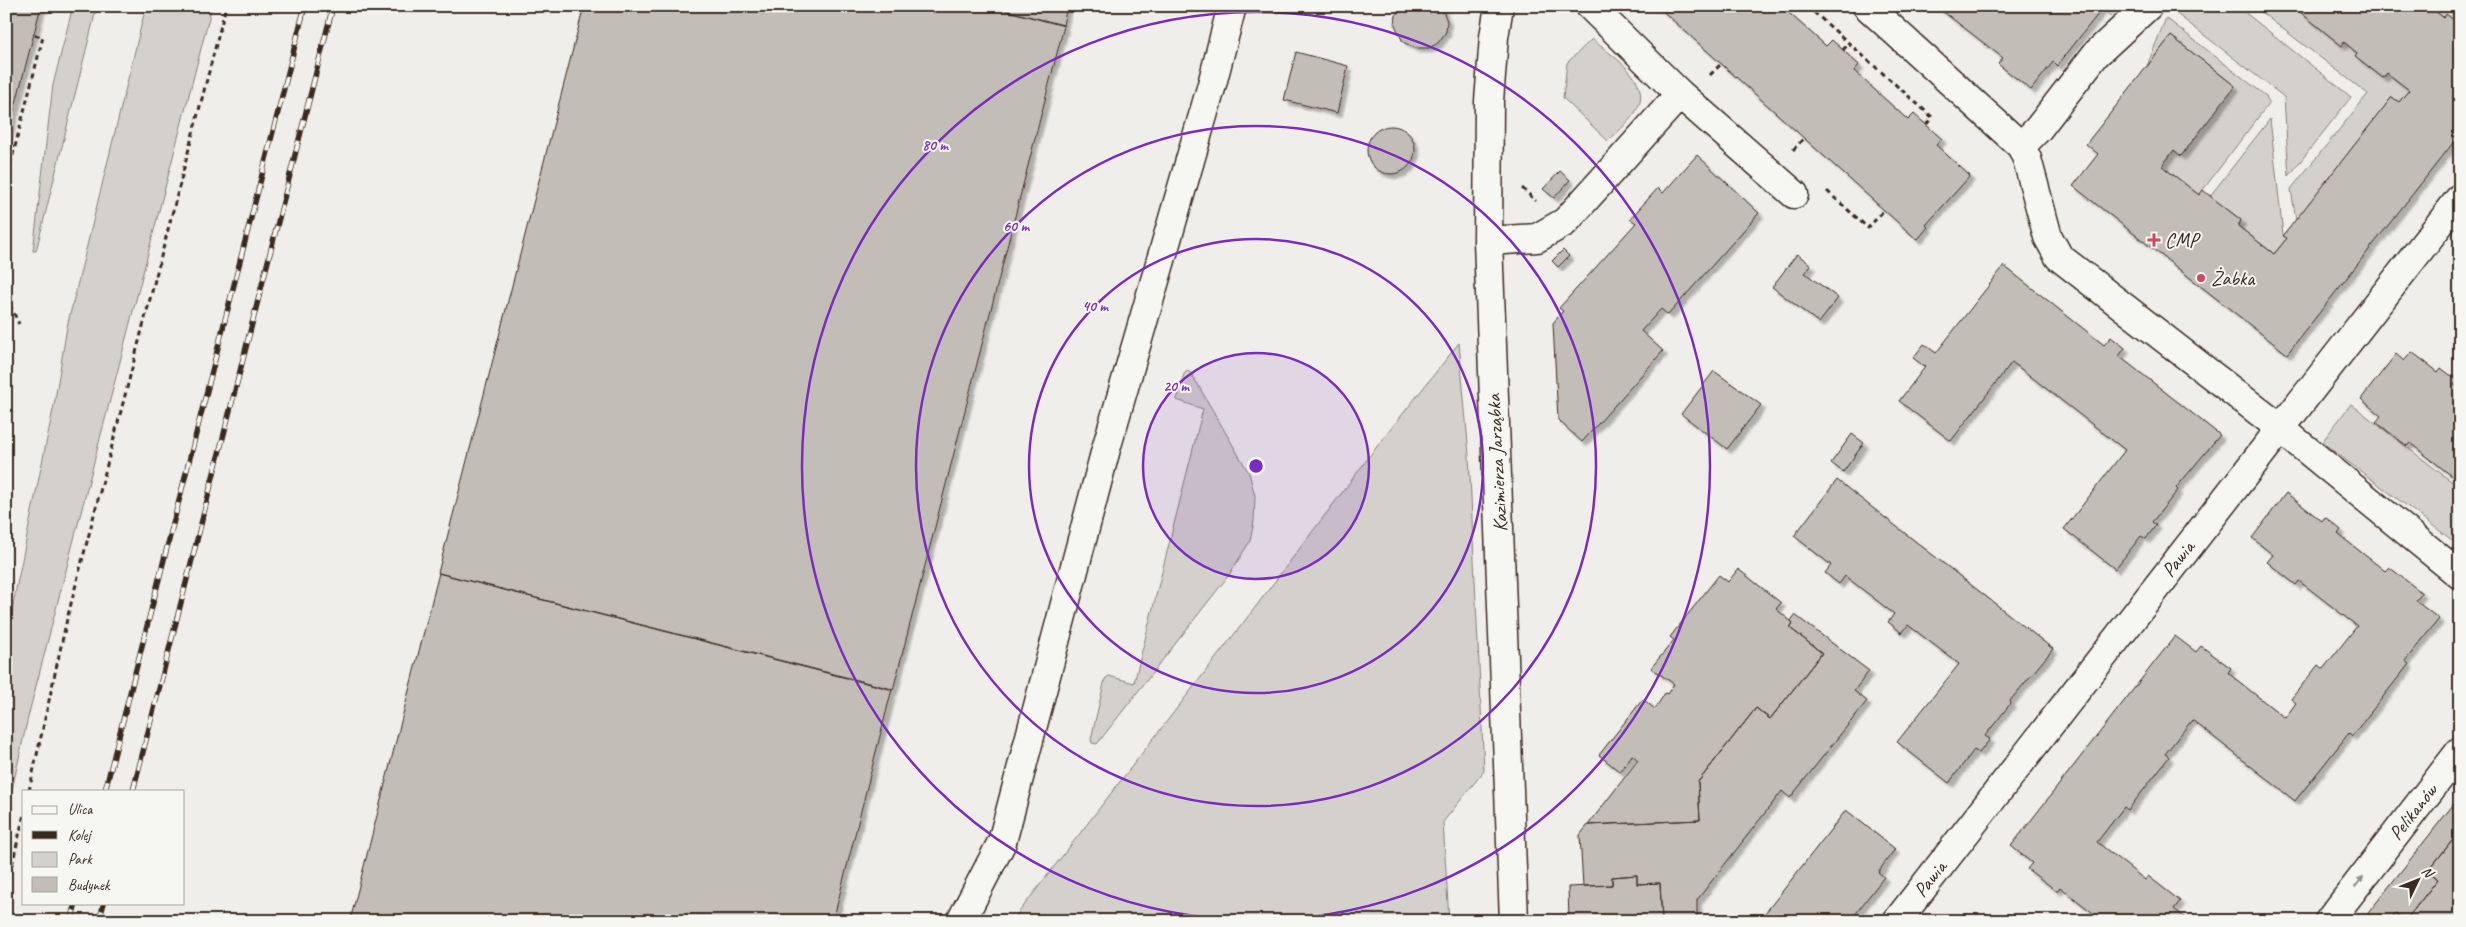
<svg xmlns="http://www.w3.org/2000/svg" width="2466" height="927" viewBox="0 0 2466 927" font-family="Caveat,sans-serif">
	<defs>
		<filter id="shadow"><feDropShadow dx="4.5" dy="4.5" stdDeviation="1" flood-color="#0004"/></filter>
	</defs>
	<rect width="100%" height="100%" fill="#efeeea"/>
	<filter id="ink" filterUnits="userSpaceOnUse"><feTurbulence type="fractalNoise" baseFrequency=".02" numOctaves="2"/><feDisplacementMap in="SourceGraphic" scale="10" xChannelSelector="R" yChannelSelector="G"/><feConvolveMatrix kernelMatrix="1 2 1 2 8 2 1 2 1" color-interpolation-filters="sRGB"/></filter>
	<g filter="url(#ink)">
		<path fill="#d4d1cc" stroke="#887e75" d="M73,6h24l-61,245h-3l20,-166z
			M146,6h66l-184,711 -22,100v-179l49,-238 12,-73z
			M2098,6h28l-14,11z
			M2178,6h59l114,91 -62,79 -5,-79 -111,-86z
			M2253,6h48l2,2 -2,5 40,32 3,-3 13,11 -2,3 28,22 4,-5 22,17 -10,12 -7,-5 -96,123 -5,-31 77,-95z
			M2429,6h31v19l-14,-10 -2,3z
			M2166,18l100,78 3,7 -70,92 -37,-29 12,-16 7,5 54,-69 -64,-50 -24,30z
			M1592,39c17,15 54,36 48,63 -4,15 -22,29 -32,39l-45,-43 4,-35z
			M2270,119l13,116 4,3 -13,16 -36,-28 3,-6 -31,-24z
			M1459,343l10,112 15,316 -41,51 6,99h-437l245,-316 118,-156z
			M1187,371l4,2 58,100 6,23 -1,25 -4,20 -21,34 -132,169 -5,-1 -1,-4 14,-60 4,-3 25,7 69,-274 -26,-9 7,-26z
			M2351,404l109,84v58l-138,-104z"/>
		<path fill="#c2bdb7" stroke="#3b2a1e" filter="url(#shadow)" d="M6,6h35l-35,136z
			M584,6h405l75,20 -171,664 -455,-117z
			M989,6h78l-4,19z
			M1401,6h40l6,15 -1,11 -8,11 -9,5h-14l-12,-6 -8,-17 1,-10z
			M1657,6h124l45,40 6,-6 27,25 -5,6 54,49 6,-6 28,25 -6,6 34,31 -44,49 2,2 -10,12 -3,-1z
			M1936,6h162l4,3 -45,57 -4,-4 -22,28 -33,-26 5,-6z
			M2301,6h128l15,12 2,-4 14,11v109l-173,220 -214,-168 25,-32 -12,-10 85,-108 64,50 -54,70 -7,-6 -12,16 37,29 4,-5 7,6 31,24 -3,6 36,28 13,-16 -4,-2 109,-139 7,5 10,-12 -22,-17 -4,5 -28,-22 2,-3 -13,-11 -2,4 -42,-34 3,-4z
			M1296,52l52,14 -11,47 -53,-13z
			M1367 150a24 24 0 1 1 48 0a24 24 0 1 1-48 0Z
			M1697,155l62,58 -91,102 -7,-6 -20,22 22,20 -81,91 -24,-22 -5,-97 10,-12 -4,-3 77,-85 -6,-4 28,-31 5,5z
			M1560,171l10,9 -16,18 -11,-9z
			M1563,250l6,6 -11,11 -6,-6z
			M1797,254l14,11 -6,8 33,25 -19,25 -47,-36z
			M2004,266l100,79 7,-8 14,11 -6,8 101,79 -44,53 2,2 -26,32 4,3 -10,14 -5,-3 -26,33 -51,-40 61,-79 -113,-88 -61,79 -52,-40 26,-34 -12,-9 11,-14 12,9z
			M2412,352l26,20 3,-4 17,13 -4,4 6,4v98l-6,-4 3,-3 -47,-37 -3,3 -31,-24 5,-6 -20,-17 35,-45 8,7z
			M1714,371l47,34 -34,44 -46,-35z
			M1852,434l12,9 -21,29 -12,-9z
			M1837,480l216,169 -44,53 2,1 -26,33 5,3 -11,14 -5,-3 -25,33 -52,-41 62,-78 -51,-39 -6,8 -14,-11 6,-8 -49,-38 -6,8 -14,-11 6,-8 -37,-29z
			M2286,493l36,28 3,-4 16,13 -3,4 47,37 4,-4 33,26 -6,8 23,18 -34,42 4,3 -57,72 -3,-3 -54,68 -103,-81 -27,34 4,3 -41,53 -4,-3 -27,35 48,38 3,-4 32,25 -6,8 15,12h-86l-43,-34 -3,4 -30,-22 5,-6 -21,-17 164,-210 21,16 5,-6 30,22 -3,5 57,45 11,-15 -5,-4 27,-34 5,4 34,-43 -58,-45 -3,4 -29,-23 6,-7 -21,-17z
			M1738,569l43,34 -5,6 17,14 -3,5 32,25 -52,66 -14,-11 -58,74 2,38 -112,5 50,-65 -6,-5 -12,17 -21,-17 44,-56 12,10 10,-16 2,1 7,-10 -23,-16 23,-28 -4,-3 49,-62 9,7z
			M439,573l453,116 -59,232h-483z
			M1795,615l74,56 -15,20 13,10 -77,97 -8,-7 -85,109v21h-35l-2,-38 -23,1v-9l-25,2v8l-29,1 -3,-51 8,-10 112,-5 -2,-38 58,-74 14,11 52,-66 -32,-25 3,-5 -2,-2z
			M2460,796v35l-32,40 10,8 -33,42 -10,-8 -5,8h-28z
			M1846,810l49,39 -17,23 6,5 -34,44h-91z
			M2460,831v90h-70l5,-8 10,8 33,-42 -10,-8z
			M1637,875v9l23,-1 2,38h-93l-1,-34 44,-2v-8z"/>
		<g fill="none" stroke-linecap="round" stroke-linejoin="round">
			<defs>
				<path id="minor" d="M1499,6l-5,31 -5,64 -1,140 26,680
					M1590,6l90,88
					M1867,6l154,140 6,13 21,78 11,20 221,171 180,147
					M2021,146l17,-17 58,-75 52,-48
					M1488,241l49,-3 28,-16 115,-128 114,100
					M961,921l41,-79 104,-393 105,-361 21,-82
					M1897,921l563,-723
					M2329,921l131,-170"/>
			</defs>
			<use href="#minor" stroke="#3b2a1e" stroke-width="31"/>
			<path stroke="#3b2a1e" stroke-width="3" stroke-dasharray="5 4" stroke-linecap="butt" d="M1807,6l125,111 -6,8
				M1843,50l6,-7
				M1710,75l11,-11
				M1793,150l11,-12
				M6,182l37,-145 -9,-2
				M1522,188l14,13
				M1827,191l41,37 16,-18
				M6,297l13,27
				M29,791l38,-172 159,-613
				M6,891l18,-77"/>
			<use href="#minor" stroke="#f6f6f2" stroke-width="28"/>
			<defs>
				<path id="rail" d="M105,791l200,-785
					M133,791l200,-785
					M71,921l5,-18
					M99,921l5,-18"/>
			</defs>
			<use href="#rail" stroke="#3b2a1e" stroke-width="5.5"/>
			<use href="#rail" stroke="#f6f6f2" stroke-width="4" stroke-dasharray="11" stroke-linecap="butt"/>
		</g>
		<defs><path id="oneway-solid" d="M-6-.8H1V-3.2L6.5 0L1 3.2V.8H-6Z" transform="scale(1.25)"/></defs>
		<use fill="#989088" href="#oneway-solid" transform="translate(2359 882) rotate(-52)"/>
	</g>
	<circle cx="1256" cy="466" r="113" fill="#7b2cbf" fill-opacity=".12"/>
	<g fill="none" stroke="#7b2cbf" stroke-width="2.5">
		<circle cx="1256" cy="466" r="113"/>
		<circle cx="1256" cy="466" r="227"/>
		<circle cx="1256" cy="466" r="340"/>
		<circle cx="1256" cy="466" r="454"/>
	</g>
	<g fill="#d1495b" stroke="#f6f6f2" stroke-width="2">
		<path d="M2151.5 232.5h5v5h5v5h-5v5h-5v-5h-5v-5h5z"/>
		<circle cx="2201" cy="278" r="5"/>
	</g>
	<g text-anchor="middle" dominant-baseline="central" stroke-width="4" stroke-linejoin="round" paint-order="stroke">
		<g font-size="20" fill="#3b2a1e" stroke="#f6f6f2" text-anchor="start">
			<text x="2165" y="240">CMP</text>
			<text x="2211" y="278">Żabka</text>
		</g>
		<g font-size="20" fill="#3b2a1e" stroke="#f6f6f2">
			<text transform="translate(1497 463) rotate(-93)">Kazimierza Jarząbka</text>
			<text transform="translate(2178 559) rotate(-52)">Pawia</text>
			<text transform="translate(2413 812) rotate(-52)">Pelikanów</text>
			<text transform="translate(1930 879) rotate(-52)">Pawia</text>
		</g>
	</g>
	<circle cx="1256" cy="466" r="8" fill="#7b2cbf" stroke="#f6f6f2" stroke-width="2.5"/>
	<g font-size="15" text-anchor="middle" font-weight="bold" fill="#7b2cbf" stroke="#f6f6f2" stroke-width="4" stroke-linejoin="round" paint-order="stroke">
		<text x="935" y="150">80 m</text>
		<text x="1016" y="231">60 m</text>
		<text x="1095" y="311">40 m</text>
		<text x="1176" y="391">20 m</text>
	</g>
	<rect width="2466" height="927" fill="none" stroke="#f6f6f2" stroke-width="25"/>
	<rect x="12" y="12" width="2441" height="902" fill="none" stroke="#3b2a1e" stroke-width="2" filter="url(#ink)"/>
	<rect x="22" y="790" width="162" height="115" fill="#f6f6f2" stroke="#aba49d"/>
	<rect x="32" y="806" width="25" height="8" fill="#f6f6f2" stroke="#aba49d"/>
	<text x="68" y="814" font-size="15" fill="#3b2a1e">Ulica</text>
	<rect x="32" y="831" width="25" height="8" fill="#3b2a1e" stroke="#aba49d"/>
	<text x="68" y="840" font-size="15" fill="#3b2a1e">Kolej</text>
	<rect x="32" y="852" width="25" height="15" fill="#d4d1cc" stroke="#aba49d"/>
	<text x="68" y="864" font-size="15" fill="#3b2a1e">Park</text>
	<rect x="32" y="877" width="25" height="15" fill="#c2bdb7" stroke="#aba49d"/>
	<text x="68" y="890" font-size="15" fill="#3b2a1e">Budynek</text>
	<g transform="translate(2418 880) rotate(47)" stroke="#f6f6f2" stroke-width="4" paint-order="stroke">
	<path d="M0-4L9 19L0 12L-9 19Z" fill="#3b2a1e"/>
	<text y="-8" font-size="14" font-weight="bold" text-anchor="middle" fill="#3b2a1e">N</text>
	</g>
</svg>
